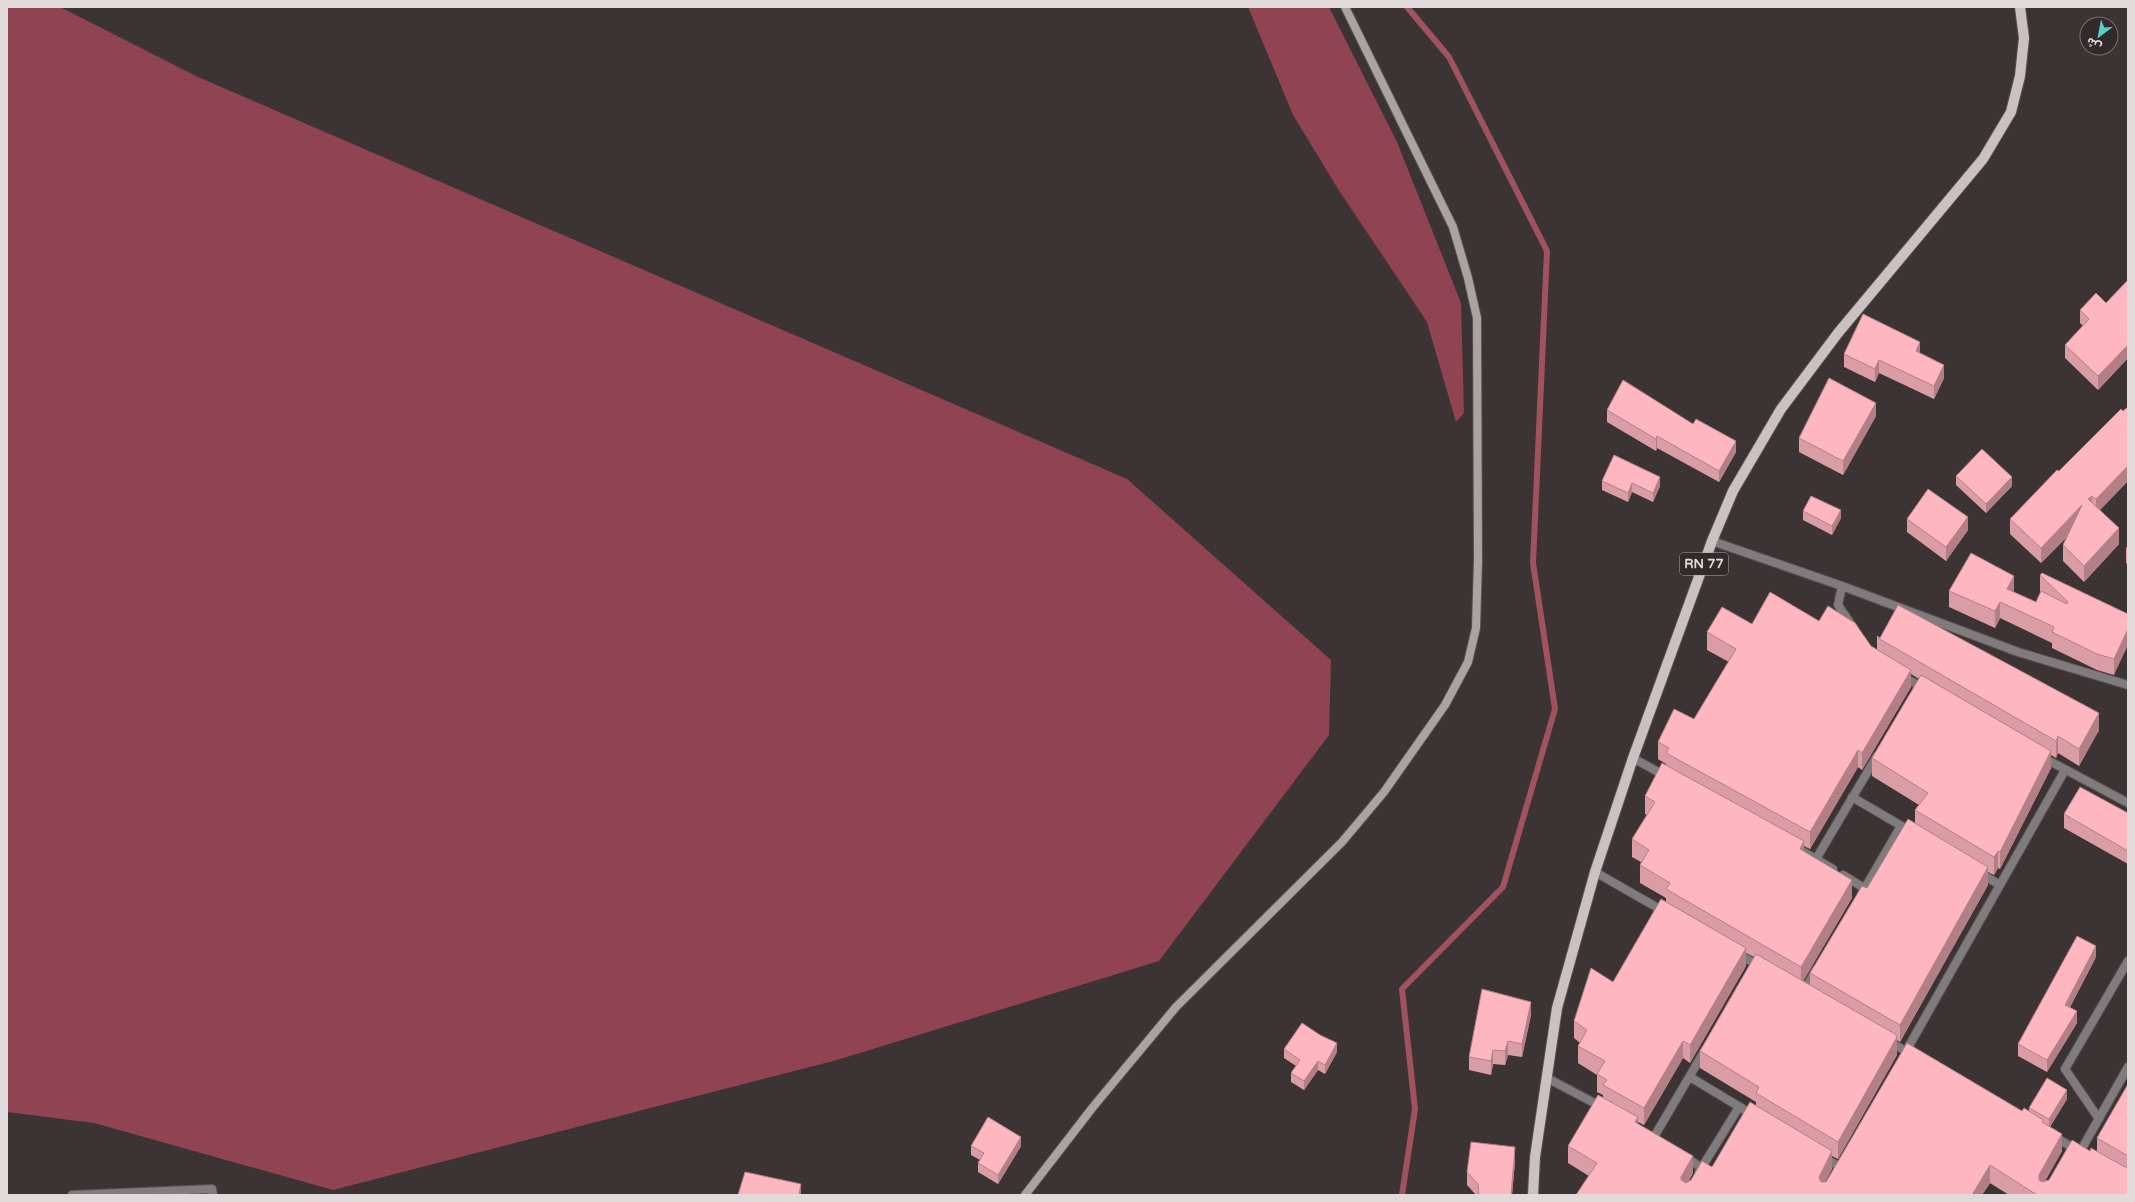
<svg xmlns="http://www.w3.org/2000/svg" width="2135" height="1202" font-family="'Varela Round','Noto Sans Arabic',sans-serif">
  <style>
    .forest { fill: #904353 }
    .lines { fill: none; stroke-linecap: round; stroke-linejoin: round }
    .stream { stroke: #a15261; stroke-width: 6 }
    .lane-casing { stroke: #5a5152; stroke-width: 10 }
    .street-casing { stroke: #5a5152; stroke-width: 10 }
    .secondary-casing { stroke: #5a5152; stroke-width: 10 }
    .primary-casing { stroke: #5a5152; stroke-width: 12 }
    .lane { stroke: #807b7c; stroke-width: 8 }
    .street { stroke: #807b7c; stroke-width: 8 }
    .secondary { stroke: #aaa2a3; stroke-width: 8 }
    .primary { stroke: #cbc0c2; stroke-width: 10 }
    .wall { fill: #da9da6; fill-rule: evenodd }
    .shaded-wall { fill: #b27f87 }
    .building { fill: #feb6c1; stroke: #b27f87 }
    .labels { text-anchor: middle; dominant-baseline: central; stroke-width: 4; stroke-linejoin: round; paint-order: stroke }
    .shield { fill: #32292a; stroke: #aca5a6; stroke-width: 1 }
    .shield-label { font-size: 13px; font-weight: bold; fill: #e0dadb }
  </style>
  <rect width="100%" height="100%" fill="#3c3334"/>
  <path class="forest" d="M 7,7 L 60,7 L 198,77 L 1127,479 L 1331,660 L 1329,735 L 1159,961 L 837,1060 L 333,1190 L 94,1123 L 7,1112 Z
    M 1248,7 L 1329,7 L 1397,142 L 1461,303 L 1464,413 L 1456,422 L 1427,322 L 1338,189 L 1293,115 Z"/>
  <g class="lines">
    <path class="stream" d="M 1402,1195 L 1415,1109 L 1402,989 L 1503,887 L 1555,709 L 1533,563 L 1547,251 L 1449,57 L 1407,7"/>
    <defs>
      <path id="lane" d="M 72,1195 L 212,1189 L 213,1195"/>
      <path id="street" d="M 1712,541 L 1842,586 L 2018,652 L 2128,685
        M 1842,586 L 1838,605 L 1853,627
        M 1902,676 L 1925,689
        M 2042,757 L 2128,803
        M 1633,758 L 1667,777
        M 1852,797 L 1905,828
        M 1802,851 L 1833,869
        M 1816,859 L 1877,756
        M 1595,872 L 1665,912
        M 1980,873 L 2000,885
        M 1843,875 L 1864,888
        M 1862,893 L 1901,826
        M 1738,954 L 1761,967
        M 1803,992 L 1816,970
        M 1888,1041 L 1911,1054
        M 1905,1053 L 2065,770
        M 1690,1077 L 1753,1115
        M 1547,1078 L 1602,1107
        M 2099,1119 L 2065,1069 L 2128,961
        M 2053,1136 L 2077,1150
        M 1654,1137 L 1705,1050
        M 2080,1152 L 2128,1067
        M 1684,1156 L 1702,1168
        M 1823,1157 L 1840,1167
        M 1699,1172 L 1739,1107"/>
      <path id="secondary" d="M 1025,1195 L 1093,1107 L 1176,1007 L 1342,842 L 1384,792 L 1445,705 L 1468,662 L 1476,628 L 1478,560 L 1477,318 L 1468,278 L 1453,227 L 1345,7"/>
      <path id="primary" d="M 1533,1195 L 1535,1157 L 1557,1008 L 1595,872 L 1633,758 L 1712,541 L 1733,491 L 1781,409 L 1838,333 L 1983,159 L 2011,112 L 2020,76 L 2024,38 L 2020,7"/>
    </defs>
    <use href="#lane" class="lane-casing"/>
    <use href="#street" class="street-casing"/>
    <use href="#secondary" class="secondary-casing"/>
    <use href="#primary" class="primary-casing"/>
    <use href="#lane" class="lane"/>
    <use href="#street" class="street"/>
    <use href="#secondary" class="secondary"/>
    <use href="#primary" class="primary"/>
  </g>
  <path class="wall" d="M 2128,280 L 2128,358 L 2098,390 L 2065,358 L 2065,345 L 2083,326 L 2080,323 L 2080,310 L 2106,303 Z
    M 1844,354 L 1920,354 L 1944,378 L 1934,399 L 1879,373 L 1875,382 L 1844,367 Z
    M 2128,407 L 2128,481 L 2100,510 L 2119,544 L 2084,582 L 2063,561 L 2063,545 L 2068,536 L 2041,563 L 2010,534 L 2010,519 L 2059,471 Z
    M 1607,410 L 1736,452 L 1719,482 L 1657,448 L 1656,451 L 1607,422 Z
    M 1876,416 L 1843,475 L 1799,452 L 1799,438 Z
    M 1614,455 L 1660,486 L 1653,502 L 1632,492 L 1628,502 L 1602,490 L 1602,481 Z
    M 1956,476 L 2012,486 L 1986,513 L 1956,485 Z
    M 1803,511 L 1841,518 L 1832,535 L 1803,520 Z
    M 1907,519 L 1968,530 L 1946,561 L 1907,532 Z
    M 2128,546 L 2128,565 L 2126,563 L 2126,548 Z
    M 2040,575 L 2128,614 L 2114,675 L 2097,670 L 2052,648 L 2052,643 L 2000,618 L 1995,628 L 1949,607 L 1949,591 L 2014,592 L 2036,602 L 2041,592 L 2040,592 Z
    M 1819,621 L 1877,650 L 1877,636 L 1880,638 L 2099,730 L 2079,766 L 2058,753 L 2056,758 L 2051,755 L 2051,768 L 2000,869 L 1998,868 L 1994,875 L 1988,872 L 1988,885 L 1900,1042 L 1897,1040 L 1897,1055 L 1838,1159 L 1832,1156 L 1832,1169 L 1825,1182 L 2022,1111 L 2029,1112 L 2029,1108 L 2067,1099 L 2050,1127 L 2062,1151 L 2045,1181 L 2049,1180 L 2090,1151 L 2097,1151 L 2097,1138 L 2128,1084 L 2128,1195 L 2009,1195 L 1990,1183 L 1982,1195 L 1576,1195 L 1589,1176 L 1568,1163 L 1568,1146 L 1603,1098 L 1603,1095 L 1597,1092 L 1597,1075 L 1578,1063 L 1578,1046 L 1580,1043 L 1574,1038 L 1574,1021 L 1613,982 L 1666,902 L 1666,898 L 1640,883 L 1640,865 L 1641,862 L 1632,857 L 1632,839 L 1647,815 L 1645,814 L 1645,796 L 1666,765 L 1666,764 L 1658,759 L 1658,742 L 1694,719 L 1729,662 L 1707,650 L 1707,632 L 1752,624 ZM 1911,674 L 1919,679 L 1872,758 L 1872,776 L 1919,805 L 1915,810 L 1915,823 L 1867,888 L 1810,973 L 1810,985 L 1803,981 L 1852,898 L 1804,852 L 1804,846 L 1810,849 L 1858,767 L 1862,770 L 1911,687 ZM 1746,953 L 1754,957 L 1700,1051 L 1700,1068 L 1756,1102 L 1756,1105 L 1712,1167 L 1688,1182 L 1693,1173 L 1638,1124 L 1638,1122 L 1644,1125 L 1683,1058 L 1690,1063 L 1746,966 Z
    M 2128,813 L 2128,864 L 2064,828 L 2064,814 Z
    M 2096,957 L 2070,1007 L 2077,1023 L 2047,1072 L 2018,1056 L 2018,1044 Z
    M 1531,1015 L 1522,1057 L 1508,1055 L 1505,1065 L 1493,1064 L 1491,1075 L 1469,1070 L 1469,1057 Z
    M 1284,1049 L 1337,1052 L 1325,1074 L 1318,1070 L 1304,1090 L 1291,1082 L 1291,1073 L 1296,1066 L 1284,1058 Z
    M 971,1146 L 1021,1146 L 998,1184 L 978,1172 L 978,1163 L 980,1160 L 971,1155 Z
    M 1515,1161 L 1512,1195 L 1476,1195 L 1467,1185 L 1467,1172 Z"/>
  <path class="shaded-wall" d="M 1920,342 L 1920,355 L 1916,351 Z
    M 2128,345 L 2128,358 L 2098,390 L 2098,376 Z
    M 1879,360 L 1879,373 L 1875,382 L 1875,369 Z
    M 1944,365 L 1944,378 L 1934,399 L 1934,386 Z
    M 1876,403 L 1876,416 L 1843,475 L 1843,461 Z
    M 1657,436 L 1657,448 L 1656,451 L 1656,439 Z
    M 1736,441 L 1736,452 L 1719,482 L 1719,471 Z
    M 2128,466 L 2128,481 L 2096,514 L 2096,499 Z
    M 1660,477 L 1660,486 L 1653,502 L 1653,493 Z
    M 2012,477 L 2012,486 L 1986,513 L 1986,504 Z
    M 1632,483 L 1632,492 L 1628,502 L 1628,493 Z
    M 2092,496 L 2092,511 L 2088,499 Z
    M 2082,505 L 2082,521 L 2041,563 L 2041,548 Z
    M 1841,510 L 1841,518 L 1832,535 L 1832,526 Z
    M 1968,517 L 1968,530 L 1946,561 L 1946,547 Z
    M 2119,528 L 2119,544 L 2084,582 L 2084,566 Z
    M 2014,576 L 2014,592 L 2007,589 Z
    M 2000,602 L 2000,618 L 1995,628 L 1995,611 Z
    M 2128,629 L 2128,645 L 2114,675 L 2114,659 Z
    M 1911,670 L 1911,687 L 1862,770 L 1862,753 Z
    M 2099,713 L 2099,730 L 2079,766 L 2079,749 Z
    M 2058,736 L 2058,753 L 2056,758 L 2056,741 Z
    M 1858,750 L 1858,767 L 1810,849 L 1810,832 Z
    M 2051,751 L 2051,768 L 2000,869 L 2000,852 Z
    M 1804,841 L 1804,859 L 1800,849 Z
    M 1998,851 L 1998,868 L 1994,875 L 1994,857 Z
    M 1988,867 L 1988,885 L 1900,1042 L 1900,1025 Z
    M 1852,880 L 1852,898 L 1801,985 L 1801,967 Z
    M 2096,946 L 2096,957 L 2065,1017 L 2065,1005 Z
    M 1746,948 L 1746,966 L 1690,1063 L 1690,1045 Z
    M 1531,1002 L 1531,1015 L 1522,1057 L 1522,1044 Z
    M 2077,1011 L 2077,1023 L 2047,1072 L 2047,1060 Z
    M 1897,1037 L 1897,1055 L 1838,1159 L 1838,1142 Z
    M 1508,1041 L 1508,1055 L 1505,1065 L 1505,1051 Z
    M 1683,1041 L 1683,1058 L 1644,1125 L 1644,1108 Z
    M 1337,1043 L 1337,1052 L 1325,1074 L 1325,1065 Z
    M 1493,1050 L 1493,1064 L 1491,1075 L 1491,1061 Z
    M 1318,1061 L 1318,1070 L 1304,1090 L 1304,1081 Z
    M 2067,1090 L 2067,1099 L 2049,1128 L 2049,1119 Z
    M 1638,1117 L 1638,1135 L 1635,1122 Z
    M 2062,1134 L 2062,1151 L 2039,1192 L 2039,1175 Z
    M 1021,1137 L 1021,1146 L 998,1184 L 998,1175 Z
    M 1515,1147 L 1515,1161 L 1512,1195 L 1511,1195 Z
    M 1832,1151 L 1832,1169 L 1819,1195 L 1819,1177 Z
    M 1693,1156 L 1693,1173 L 1681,1195 L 1681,1177 Z
    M 1990,1165 L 1990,1183 L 1982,1195 L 1972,1195 Z
    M 801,1184 L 801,1195 L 799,1195 Z"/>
  <path class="building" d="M 2128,280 L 2128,345 L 2098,376 L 2065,345 L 2089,319 L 2080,310 L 2096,293 L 2106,303 Z
    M 1863,314 L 1920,342 L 1916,351 L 1944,365 L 1934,386 L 1879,360 L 1875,369 L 1844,354 Z
    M 1829,378 L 1876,403 L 1843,461 L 1799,438 Z
    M 1623,380 L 1693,424 L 1696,419 L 1736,441 L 1719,471 L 1657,436 L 1656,439 L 1607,410 Z
    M 2128,407 L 2128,466 L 2096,499 L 2092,496 L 2088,499 L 2119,528 L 2084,566 L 2063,545 L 2082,505 L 2041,548 L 2010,519 L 2057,470 L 2059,471 L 2121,409 L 2123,411 Z
    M 1982,449 L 2012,477 L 1986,504 L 1956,476 Z
    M 1614,455 L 1660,477 L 1653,493 L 1632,483 L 1628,493 L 1602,481 Z
    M 1928,489 L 1968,517 L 1946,547 L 1907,519 Z
    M 1811,496 L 1841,510 L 1832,526 L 1803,511 Z
    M 1971,553 L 2014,576 L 2007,589 L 2036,602 L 2041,591 L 2067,604 L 2068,602 L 2040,575 L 2042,573 L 2128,614 L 2128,629 L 2114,659 L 2097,654 L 2052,632 L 2054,627 L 2000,602 L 1995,611 L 1949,591 Z
    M 1770,592 L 1819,621 L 1828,606 L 1855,623 L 1871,646 L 1911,670 L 1862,753 L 1858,750 L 1810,832 L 1666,753 L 1669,748 L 1658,742 L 1674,709 L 1694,719 L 1736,649 L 1707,632 L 1722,607 L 1752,624 Z
    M 1898,605 L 2099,713 L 2079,749 L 2058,736 L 2056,741 L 1878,638 L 1877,636 L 1880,638 Z
    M 1921,675 L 2051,751 L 2000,852 L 1998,851 L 1994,857 L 1915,810 L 1928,793 L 1872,758 Z
    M 1662,763 L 1804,841 L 1800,849 L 1852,880 L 1801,967 L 1666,889 L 1670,883 L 1640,865 L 1649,850 L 1632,839 L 1655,802 L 1645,796 Z
    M 2080,787 L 2128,813 L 2128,851 L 2064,814 Z
    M 1908,819 L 1988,867 L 1900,1025 L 1810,973 L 1862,886 L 1867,888 Z
    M 1661,899 L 1746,948 L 1690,1045 L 1683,1041 L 1644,1108 L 1603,1085 L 1607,1080 L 1597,1074 L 1605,1061 L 1578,1046 L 1587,1030 L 1574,1021 L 1591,968 L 1613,982 Z
    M 2077,936 L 2096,946 L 2065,1005 L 2077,1011 L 2047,1060 L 2018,1044 Z
    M 1756,954 L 1895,1034 L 1897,1037 L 1838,1142 L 1756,1093 L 1759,1087 L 1700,1051 Z
    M 1482,989 L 1531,1002 L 1522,1044 L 1508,1041 L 1505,1051 L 1493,1050 L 1491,1061 L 1469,1057 Z
    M 1302,1023 L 1320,1035 L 1337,1043 L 1325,1065 L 1318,1061 L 1304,1081 L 1291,1073 L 1300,1060 L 1284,1049 Z
    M 1907,1043 L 2022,1111 L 2024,1108 L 2043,1120 L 2042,1122 L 2062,1134 L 2039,1175 L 2039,1180 L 2042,1182 L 2049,1180 L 2072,1140 L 2090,1151 L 2091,1148 L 2125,1167 L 2128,1167 L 2128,1195 L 2037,1195 L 1990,1165 L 1972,1195 L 1576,1195 L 1597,1163 L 1568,1146 L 1598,1095 L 1638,1117 L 1635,1122 L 1693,1156 L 1681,1177 L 1681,1180 L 1686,1183 L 1691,1180 L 1702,1161 L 1712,1167 L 1750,1102 L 1832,1151 L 1819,1177 L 1821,1182 L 1826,1182 Z
    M 2047,1078 L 2067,1090 L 2049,1119 L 2029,1108 Z
    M 2128,1084 L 2128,1156 L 2097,1138 Z
    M 988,1117 L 1021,1137 L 998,1175 L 978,1163 L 984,1153 L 971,1146 Z
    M 1471,1142 L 1515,1147 L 1511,1195 L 1479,1195 L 1478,1184 L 1467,1172 Z
    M 745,1172 L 801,1184 L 799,1195 L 738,1195 Z
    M 189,1194 L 189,1195 L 76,1195 Z"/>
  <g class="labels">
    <rect class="shield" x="1680" y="553" width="48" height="22" rx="3"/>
    <g class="shield-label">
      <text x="1704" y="564">RN 77</text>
    </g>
  </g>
  <rect width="2135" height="1202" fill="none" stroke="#e0dadb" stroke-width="16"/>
  <g transform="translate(2099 36) rotate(212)"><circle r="19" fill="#32292a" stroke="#787071"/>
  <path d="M0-3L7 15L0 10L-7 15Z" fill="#55cec5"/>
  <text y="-6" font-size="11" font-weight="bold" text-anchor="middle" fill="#e0dadb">ش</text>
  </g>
</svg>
